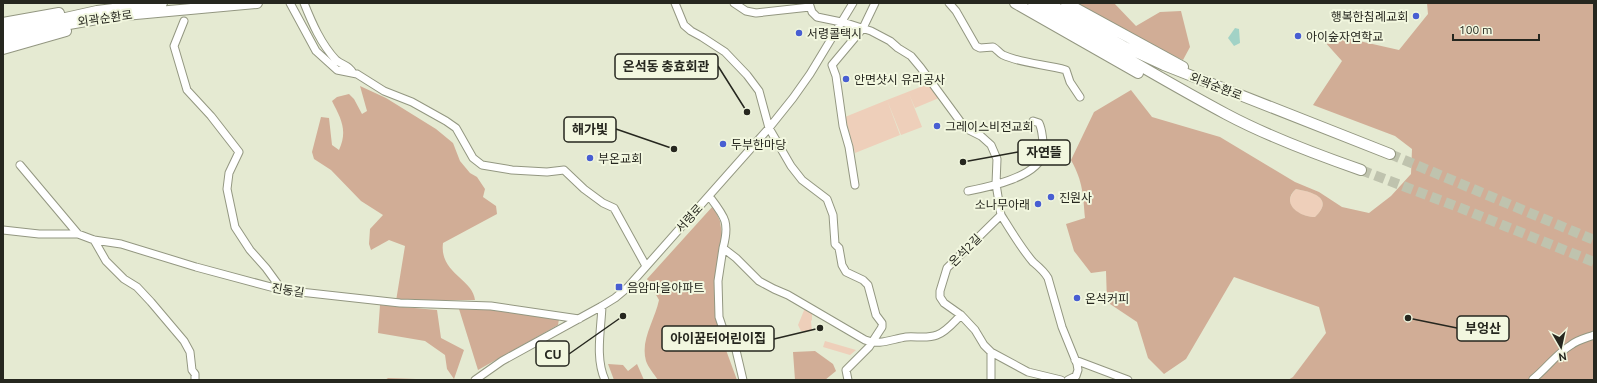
<svg xmlns="http://www.w3.org/2000/svg" width="1597" height="383" font-family="Ubuntu,'Noto Sans KR',sans-serif">
  <style>
    .green { fill: #eecfba }
    .forest { fill: #d1ad96; fill-rule: evenodd }
    .water { fill: #a2d2c6 }
    .lines { fill: none; stroke-linecap: round; stroke-linejoin: round }
    .highway-tunnel { stroke: #bfc3ae; stroke-width: 10; stroke-dasharray: 10 5; stroke-linecap: butt }
    .minor-casing { stroke: #939781; stroke-width: 9 }
    .highway-casing { stroke: #939781; stroke-width: 12 }
    .minor { stroke: #fff; stroke-width: 7 }
    .highway { stroke: #fff; stroke-width: 10 }
    .poi-dot { fill: #485ed2; stroke: #f2f7df; stroke-width: 1.5 }
    .labels { text-anchor: middle; dominant-baseline: central; stroke-width: 4; stroke-linejoin: round; paint-order: stroke }
    .poi-label { font-size: 12px; fill: #26271f; stroke: #f2f7df; text-anchor: start }
    .street-label { font-size: 12px; fill: #26271f; stroke: #f2f7df }
    .leader { fill: none; stroke: #26271f; stroke-width: 1.5 }
    .callout-dot { fill: #26271f; stroke: #f2f7df; stroke-width: 1.5 }
    .callout { fill: #f2f7df; stroke: #26271f; stroke-width: 1.5 }
    .callout-label { font-size: 13px; text-anchor: middle; font-weight: bold; fill: #26271f }
  </style>
  <rect width="100%" height="100%" fill="#e5ead2"/>
  <path class="green" d="M 928,84 L 939,98 L 915,108 L 909,94 L 922,127 L 901,135 L 887,100 Z
    M 887,100 L 900,135 L 855,153 L 845,117 Z
    M 1296,189 C 1312,192 1335,198 1315,217 C 1299,217 1280,204 1296,189 Z
    M 805,308 L 812,312 L 812,320 L 811,321 L 812,331 L 801,331 L 798,325 Z
    M 825,341 L 856,350 L 850,355 L 823,347 Z"/>
  <path class="forest" d="M 1071,3 L 1114,3 L 1136,26 L 1160,12 L 1181,11 L 1190,47 L 1183,60 L 1125,34 Z
    M 1427,3 L 1594,3 L 1594,380 L 1288,380 L 1293,377 L 1326,333 L 1319,307 L 1234,277 L 1186,359 L 1164,374 L 1148,358 L 1137,322 L 1107,302 L 1106,271 L 1091,273 L 1074,251 L 1066,224 L 1085,218 C 1083,194 1083,182 1071,160 L 1094,112 L 1131,90 L 1152,117 L 1220,137 L 1295,182 L 1319,192 L 1342,207 L 1369,213 L 1391,196 L 1411,174 L 1412,149 L 1395,136 L 1313,105 L 1342,61 L 1315,31 L 1399,50 L 1428,14 ZM 1296,189 C 1312,192 1335,198 1315,217 C 1299,217 1280,203 1296,189 Z
    M 360,86 L 386,98 L 436,129 L 453,143 L 460,161 L 470,173 L 477,177 L 485,189 L 483,197 L 496,206 L 497,214 L 443,243 C 439,273 473,279 475,300 L 396,301 L 405,246 L 389,240 L 371,250 L 369,244 L 370,229 L 383,215 L 361,201 L 331,170 L 314,159 L 312,152 L 321,117 L 329,118 L 332,145 L 339,150 C 348,130 341,119 332,101 L 337,97 L 349,94 L 354,99 L 362,114 L 367,111 Z
    M 713,206 L 720,221 L 722,235 L 715,286 L 718,322 L 717,339 L 726,350 L 737,380 L 658,380 C 654,374 648,367 646,361 C 640,340 655,320 659,300 L 647,279 Z
    M 380,305 L 437,310 L 441,338 L 464,350 L 454,379 L 447,369 L 445,355 L 425,341 L 378,333 Z
    M 459,309 L 494,310 L 559,319 L 558,325 L 478,370 Z
    M 815,351 L 833,364 L 836,371 L 825,380 L 795,380 L 793,352 Z
    M 608,364 L 623,365 L 628,371 L 637,364 L 644,380 L 614,380 Z
    M 388,378 L 444,380 L 445,380 L 385,380 Z"/>
  <path class="water" d="M 1235,28 L 1239,29 L 1240,43 L 1234,46 L 1228,38 Z"/>
  <g class="lines">
    <path class="highway-tunnel" d="M 1390,154 L 1594,240
      M 1361,170 L 1458,207 L 1594,262"/>
    <defs>
      <path id="minor" d="M 290,3 L 316,51 L 337,70 L 357,74 L 384,91 L 412,102 L 446,121 L 456,128 L 473,158 L 482,165 L 512,170 L 547,172 L 564,170 L 584,189 L 603,203 L 614,208 L 646,266
        M 304,3 C 312,23 321,44 336,60 C 343,66 348,64 353,73
        M 675,3 L 684,25 L 691,31 L 702,37 L 725,52 L 747,75 L 759,91 L 769,128 L 791,166 L 802,180 L 827,199 L 833,215 L 835,244 L 839,248 L 842,265 L 846,272 L 863,280 L 868,285 L 876,315 L 882,323 L 882,327 L 869,347 L 846,370 L 848,380
        M 734,3 L 746,11 L 756,13 L 810,7
        M 949,3 L 956,11 L 976,46 L 980,48 L 993,47 C 997,49 999,53 1003,55 C 1023,64 1045,64 1066,70 L 1070,82 L 1080,97
        M 184,21 L 174,46 L 187,90 L 211,116 L 239,152 L 229,173 L 227,189 L 235,227 L 250,250 L 266,268 L 282,290
        M 20,165 L 78,234
        M 855,185 L 849,147 L 843,126 L 836,76 L 832,65 L 863,28 L 875,3
        M 968,191 C 989,187 1040,177 1044,151 C 1044,148 1043,144 1043,141 C 1042,135 1042,129 1039,123 L 1033,121
        M 709,196 C 725,217 730,222 723,248 L 736,258 L 759,281 L 774,289 L 788,295 L 865,340 C 879,346 892,339 906,337 C 916,336 927,339 937,335 C 946,332 954,322 961,315 L 944,303 L 940,297 L 940,291 L 947,268 L 1001,215 L 996,184 L 997,159 L 991,145 L 981,136 L 965,128 L 921,68 L 911,56 L 898,48 L 890,41 L 871,31 L 846,23 L 817,17 L 812,12 L 809,3
        M 1001,215 C 1011,231 1021,248 1033,262 C 1039,267 1044,271 1048,278 L 1062,327 L 1077,364 L 1078,370 L 1076,376 L 1068,380
        M 3,230 L 39,234 L 78,234 L 94,240 L 121,244 L 196,267 L 282,290 L 400,303 L 491,306 L 579,319
        M 94,240 L 106,261 L 124,279 L 137,287 L 151,302 L 184,341 L 190,352 L 192,370 L 195,374 L 195,380
        M 723,248 L 718,281 L 719,317 L 723,329 L 735,346 L 743,380
        M 602,306 C 601,330 595,358 605,380
        M 961,315 L 975,330 L 984,345 L 991,352 L 1028,372 L 1061,380
        M 991,352 L 991,380
        M 1075,360 L 1128,380
        M 1533,379 C 1546,369 1556,354 1571,345 C 1577,340 1586,338 1594,335
        M 475,380 L 502,361 L 602,306 L 615,298 L 627,288 L 769,128 L 793,98 L 810,74 L 853,3"/>
      <path id="highway" d="M 1015,3 L 1138,73
        M 1033,3 C 1097,41 1161,79 1226,114 C 1269,137 1315,154 1361,170
        M 1048,3 L 1125,47 L 1164,65 L 1390,154
        M 1066,3 L 1183,67
        M 3,23 L 59,13
        M 3,32 L 97,11 L 162,3
        M 3,40 L 69,24 L 114,16 L 257,3
        M 3,49 L 66,31"/>
    </defs>
    <use href="#minor" class="minor-casing"/>
    <use href="#highway" class="highway-casing"/>
    <use href="#minor" class="minor"/>
    <use href="#highway" class="highway"/>
  </g>
  <g class="poi-dot">
    <circle cx="1416" cy="16" r="4"/>
    <circle cx="799" cy="33" r="4"/>
    <circle cx="1298" cy="36" r="4"/>
    <circle cx="846" cy="79" r="4"/>
    <circle cx="937" cy="126" r="4"/>
    <circle cx="723" cy="144" r="4"/>
    <circle cx="590" cy="158" r="4"/>
    <circle cx="1051" cy="197" r="4"/>
    <circle cx="1038" cy="204" r="4"/>
    <rect x="615" y="283" width="8" height="8" rx="2"/>
    <circle cx="1077" cy="298" r="4"/>
  </g>
  <g class="labels">
    <g class="poi-label">
      <text x="1408" y="16" text-anchor="end">행복한침례교회</text>
      <text x="807" y="33">서령콜택시</text>
      <text x="1306" y="36">아이숲자연학교</text>
      <text x="854" y="79">안면샷시 유리공사</text>
      <text x="945" y="126">그레이스비전교회</text>
      <text x="731" y="144">두부한마당</text>
      <text x="598" y="158">부온교회</text>
      <text x="1059" y="197">진원사</text>
      <text x="1030" y="204" text-anchor="end">소나무아래</text>
      <text x="627" y="287">음암마을아파트</text>
      <text x="1085" y="298">온석커피</text>
    </g>
    <g class="street-label">
      <text transform="translate(105 18) rotate(-8)">외곽순환로</text>
      <text transform="translate(1216 86) rotate(21)">외곽순환로</text>
      <text transform="translate(689 218) rotate(-48)">서령로</text>
      <text transform="translate(965 250) rotate(-45)">온석2길</text>
      <text transform="translate(288 290) rotate(9)">진동길</text>
    </g>
  </g>
  <path class="leader" d="M747 112L718 66M674 149L616 129M963 162L1018 152M1408 318L1457 328M820 328L774 339M623 316L569 354"/>
  <g class="callout-dot">
    <circle cx="747" cy="112" r="4"/>
    <circle cx="674" cy="149" r="4"/>
    <circle cx="963" cy="162" r="4"/>
    <circle cx="1408" cy="318" r="4"/>
    <circle cx="820" cy="328" r="4"/>
    <circle cx="623" cy="316" r="4"/>
  </g>
  <g class="callout">
    <rect x="615" y="54" width="103" height="25" rx="4"/>
    <rect x="564" y="117" width="52" height="25" rx="4"/>
    <rect x="1018" y="140" width="52" height="25" rx="4"/>
    <rect x="1457" y="316" width="52" height="25" rx="4"/>
    <rect x="662" y="326" width="112" height="25" rx="4"/>
    <rect x="536" y="341" width="33" height="25" rx="4"/>
  </g>
  <g class="callout-label">
    <text x="666" y="71">온석동 충효회관</text>
    <text x="590" y="134">해가빛</text>
    <text x="1044" y="157">자연뜰</text>
    <text x="1483" y="333">부엉산</text>
    <text x="718" y="343">아이꿈터어린이집</text>
    <text x="553" y="359">CU</text>
  </g>
  <rect width="1597" height="383" fill="none" stroke="#26271f" stroke-width="8"/>
  <g transform="translate(1561 347) rotate(171)" stroke="#f2f7df" stroke-width="3" paint-order="stroke">
  <path d="M0-3L7 15L0 10L-7 15Z" fill="#26271f"/>
  <text y="-6" font-size="11" font-weight="bold" text-anchor="middle" fill="#26271f">N</text>
  </g>
  <path d="M1453 34v6h86v-6" fill="none" stroke="#26271f" stroke-width="2"/>
  <text x="1459" y="34" font-size="12" fill="#26271f" stroke="#f2f7df" stroke-width="3" paint-order="stroke">100 m</text>
</svg>
